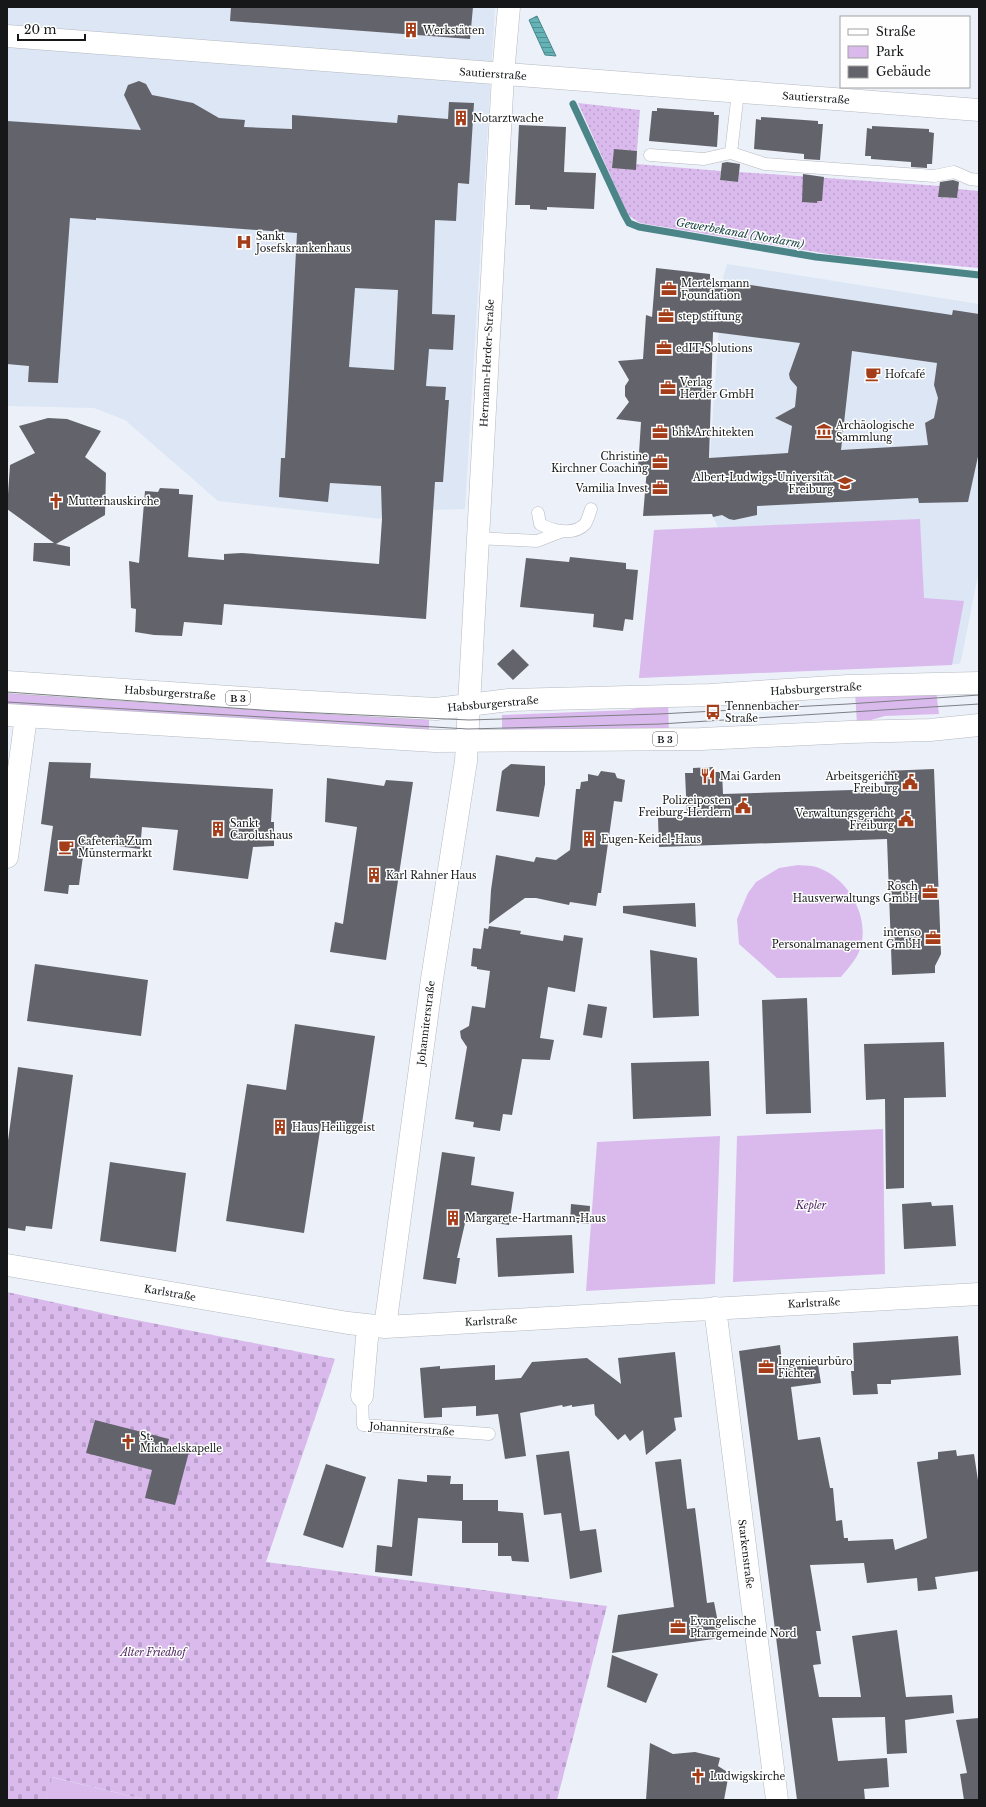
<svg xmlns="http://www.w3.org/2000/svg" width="986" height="1807" font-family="'Libre Baskerville',serif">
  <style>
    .built { fill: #dce6f4 }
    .green { fill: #dabaed }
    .cemetery { fill: url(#cemetery-stones) }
    .garden { fill: url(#garden-dots) }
    .water { fill: url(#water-rules); stroke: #4c8588 }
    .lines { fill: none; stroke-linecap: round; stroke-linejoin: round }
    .stream { stroke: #4c8588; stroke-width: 7 }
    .building { fill: #63636b; fill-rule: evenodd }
    .service-casing { stroke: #b4b9c0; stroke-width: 13 }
    .minor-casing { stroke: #b4b9c0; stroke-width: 23 }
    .primary-casing { stroke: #b4b9c0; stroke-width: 23 }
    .service { stroke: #fff; stroke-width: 12 }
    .minor { stroke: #fff; stroke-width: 22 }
    .primary { stroke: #fff; stroke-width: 22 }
    .tram { stroke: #7c7f84; stroke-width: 1 }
    .labels { text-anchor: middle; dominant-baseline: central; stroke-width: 3; stroke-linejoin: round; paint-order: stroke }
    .shield { fill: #fefefe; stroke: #5b5c5e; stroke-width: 1 }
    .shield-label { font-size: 9px; font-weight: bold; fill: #151719 }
    .poi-label { font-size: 10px; fill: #151719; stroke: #fefefe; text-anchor: start }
    .street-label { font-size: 10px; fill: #151719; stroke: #fefefe }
    .park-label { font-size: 10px; font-style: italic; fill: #4f2663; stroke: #fefefe }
    .water-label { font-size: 11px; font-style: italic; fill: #1c4344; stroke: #fefefe }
  </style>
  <defs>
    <pattern id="cemetery-stones" width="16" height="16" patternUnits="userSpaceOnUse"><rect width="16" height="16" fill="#dabaed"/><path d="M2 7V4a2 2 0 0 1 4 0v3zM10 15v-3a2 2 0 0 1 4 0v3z" fill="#ba9fcb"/></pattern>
    <pattern id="garden-dots" width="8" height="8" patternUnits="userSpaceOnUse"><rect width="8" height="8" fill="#dabaed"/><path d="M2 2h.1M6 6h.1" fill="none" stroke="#ba9fcb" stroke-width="1.8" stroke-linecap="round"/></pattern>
    <pattern id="water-rules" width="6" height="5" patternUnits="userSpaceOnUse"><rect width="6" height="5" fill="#64b4b7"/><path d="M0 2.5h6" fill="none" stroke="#519194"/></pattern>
  </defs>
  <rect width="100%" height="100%" fill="#ecf1f9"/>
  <path class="built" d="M 7,7 L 495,7 L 465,509 L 433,510 L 382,519 L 218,501 L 125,420 L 94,408 L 7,406 Z
    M 727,264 L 979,304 L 979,570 L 961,661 L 959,664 L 639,678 L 654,530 L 718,527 L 713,517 L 711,509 L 710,458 L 722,281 Z"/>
  <path class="green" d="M 920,519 L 924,598 L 964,601 L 952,665 L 639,678 L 654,530 Z
    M 7,687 L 429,714 L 429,734 L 7,707 Z
    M 936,690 L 939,714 L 885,716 L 857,724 L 855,692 Z
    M 668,701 L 669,733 L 502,734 L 502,715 L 629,710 Z
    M 798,865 C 804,866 813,865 819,868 C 848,879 869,915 861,946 C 858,958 849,967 841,977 L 777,978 L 739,944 L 737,919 L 748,893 L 756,882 L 779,868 Z
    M 883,1129 L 885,1274 L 733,1282 L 737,1136 Z
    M 720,1136 L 715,1284 L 586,1291 L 597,1142 Z
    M 51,1777 L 147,1800 L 46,1800 Z"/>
  <path class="cemetery" d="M 7,1292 L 116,1316 L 335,1359 L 266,1562 L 607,1606 L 557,1800 L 147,1800 L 52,1777 L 46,1800 L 7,1800 Z"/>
  <path class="garden" d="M 578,103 L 640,110 L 636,164 L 721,171 L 720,180 L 738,182 L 739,172 L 940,186 L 939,197 L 957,198 L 958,189 L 979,191 L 979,268 L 834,255 L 640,223 L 628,215 Z"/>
  <path class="water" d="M 537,16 L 556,56 L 545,55 L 529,20 Z"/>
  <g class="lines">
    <path class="stream" d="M 573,104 L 624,214 L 629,223 L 639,227 L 816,257 L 979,275"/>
  </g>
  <path class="building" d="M 231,7 L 473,7 L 470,39 L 230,21 Z
    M 139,81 L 146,84 L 152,95 L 193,103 L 219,118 L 245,120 L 244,127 L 292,129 L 292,115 L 397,123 L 398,115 L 448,119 L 449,102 L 474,103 L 469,184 L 458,183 L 456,221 L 435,220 L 432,314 L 455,315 L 453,350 L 429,349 L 426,386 L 446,387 L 445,400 L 449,400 L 443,482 L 435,482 L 426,619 L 224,604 L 222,625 L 184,622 L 182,636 L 154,635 L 135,632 L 136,609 L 131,608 L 129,561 L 139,563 L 145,491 L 158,492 L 160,488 L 179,489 L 179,494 L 193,495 L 188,557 L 224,560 L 224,554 L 242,553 L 379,564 L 382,519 L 381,486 L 330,483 L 328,502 L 279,497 L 281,458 L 285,458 L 297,233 L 96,218 L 96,220 L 70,218 L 58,383 L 28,382 L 29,366 L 7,364 L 7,121 L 141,130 L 124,95 L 128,85 ZM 355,288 L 398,290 L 394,370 L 349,367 Z
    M 657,108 L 714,112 L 714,115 L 719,115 L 717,147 L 649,141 L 652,111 L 657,111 Z
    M 761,117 L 818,121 L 818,124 L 823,124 L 820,160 L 804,159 L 804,154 L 754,149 L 756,119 L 761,120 Z
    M 519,125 L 566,127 L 564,172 L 596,173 L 594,209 L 547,207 L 547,210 L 530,209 L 530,205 L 515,205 Z
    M 872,126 L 929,129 L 929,132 L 934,133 L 932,164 L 927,164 L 927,168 L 911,167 L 911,162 L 871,159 L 871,156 L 865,156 L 867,128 L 872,129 Z
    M 614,149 L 637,151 L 636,170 L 612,168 Z
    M 727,162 L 740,164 L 738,182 L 720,180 L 722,163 Z
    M 803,174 L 824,177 L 822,201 L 817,201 L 817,203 L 802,202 Z
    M 953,180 L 959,182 L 957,198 L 938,197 L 940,182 Z
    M 656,268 L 710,274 L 710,279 L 952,315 L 953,310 L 979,314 L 979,452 L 968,502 L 919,503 L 918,498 L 757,506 L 757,515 L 734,520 L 729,519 L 722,515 L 713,517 L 712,514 L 643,516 L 647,468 L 638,469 L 641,422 L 616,419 L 629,402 L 625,396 L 625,386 L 629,380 L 618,361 L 643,359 L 646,315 L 652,317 ZM 713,332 L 800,343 L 789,374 L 790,379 L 797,387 L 795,407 L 775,418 L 792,426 L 788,453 L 709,458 ZM 852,351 L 937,363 L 934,385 L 938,398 L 934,418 L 925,423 L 928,445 L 841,450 Z
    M 48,418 L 67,419 L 101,431 L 85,457 L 106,473 L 105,515 L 56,544 L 70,547 L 70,566 L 33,561 L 34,543 L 54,543 L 7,509 L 10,465 L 35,453 L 19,426 Z
    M 570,557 L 626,563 L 626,569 L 638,570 L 633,620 L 625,619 L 623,631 L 593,627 L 594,614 L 520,607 L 526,558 L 569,562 Z
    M 513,649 L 529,665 L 513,680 L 497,664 Z
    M 49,762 L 91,763 L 90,778 L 273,789 L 271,822 L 274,822 L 274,846 L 253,847 L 248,879 L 173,870 L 178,830 L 142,827 L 140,849 L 85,842 L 79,885 L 69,885 L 68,894 L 44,891 L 53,826 L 41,824 Z
    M 511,764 L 545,766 L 545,784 L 539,817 L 496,811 L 502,771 Z
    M 713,767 L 713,772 L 722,772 L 723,794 L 885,789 L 884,771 L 934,769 L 941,954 L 935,966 L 935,973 L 892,975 L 887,839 L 659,847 L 658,818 L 687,817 L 685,773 L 693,773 L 693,768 Z
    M 601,771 L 615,773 L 617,778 L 625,780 L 622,802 L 614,801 L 601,893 L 598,893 L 596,906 L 570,902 L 569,905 L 536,898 L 525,898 L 489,924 L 491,890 L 496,855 L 534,862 L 536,857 L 556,860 L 570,850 L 576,789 L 580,789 L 581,782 L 588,781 L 588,774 L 598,776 Z
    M 327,778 L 384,786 L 386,780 L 413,782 L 386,960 L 330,952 L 335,922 L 343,924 L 357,827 L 325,822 Z
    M 695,903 L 696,927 L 623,913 L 623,906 Z
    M 489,926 L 521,931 L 520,934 L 563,941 L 564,935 L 583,938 L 575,992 L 548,987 L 540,1038 L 554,1040 L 550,1060 L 522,1059 L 512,1115 L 503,1114 L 500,1131 L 473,1127 L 474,1122 L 455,1119 L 467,1047 L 461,1038 L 460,1031 L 469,1026 L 472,1006 L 485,1008 L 490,971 L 477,969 L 477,967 L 471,966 L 473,948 L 481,949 L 484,928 L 488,929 Z
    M 650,950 L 697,958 L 699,1016 L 653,1018 Z
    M 35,964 L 148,980 L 141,1036 L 27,1021 Z
    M 807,998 L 811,1113 L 766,1114 L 762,1000 Z
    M 588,1004 L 607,1007 L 602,1038 L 583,1035 Z
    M 295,1024 L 375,1036 L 361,1130 L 321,1124 L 304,1233 L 226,1221 L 247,1084 L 286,1090 Z
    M 944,1042 L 946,1097 L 904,1098 L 904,1188 L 886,1189 L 885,1099 L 866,1100 L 864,1044 Z
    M 709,1061 L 711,1116 L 633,1119 L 631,1063 Z
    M 18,1067 L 73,1075 L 52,1229 L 26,1226 L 25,1231 L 7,1228 L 7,1148 Z
    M 442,1152 L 475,1157 L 471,1185 L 514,1192 L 509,1225 L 466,1219 L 457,1258 L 460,1258 L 456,1284 L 423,1279 Z
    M 110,1162 L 186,1173 L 176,1252 L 100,1241 Z
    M 931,1202 L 932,1206 L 953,1205 L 956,1246 L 904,1249 L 902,1204 Z
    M 571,1204 L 590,1206 L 589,1224 L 570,1222 Z
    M 572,1235 L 574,1273 L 498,1277 L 496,1238 Z
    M 958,1336 L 961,1375 L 891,1380 L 891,1384 L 877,1384 L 878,1394 L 853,1395 L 851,1371 L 854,1371 L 853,1343 Z
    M 780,1345 L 782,1362 L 788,1361 L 788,1363 L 817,1359 L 821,1383 L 791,1387 L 798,1440 L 820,1437 L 830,1488 L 833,1488 L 836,1521 L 842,1520 L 844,1538 L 848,1538 L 848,1541 L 893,1539 L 895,1550 L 927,1538 L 917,1462 L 938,1459 L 938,1452 L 956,1450 L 957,1456 L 974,1454 L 979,1487 L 979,1571 L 935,1577 L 937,1589 L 918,1591 L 917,1578 L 867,1583 L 864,1563 L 810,1565 L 821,1631 L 816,1631 L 821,1664 L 813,1665 L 819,1697 L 861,1697 L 852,1636 L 897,1630 L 906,1697 L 952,1695 L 954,1713 L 905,1720 L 907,1753 L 887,1754 L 885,1717 L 832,1718 L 838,1761 L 887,1758 L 889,1787 L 864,1789 L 865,1800 L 797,1800 L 739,1351 Z
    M 675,1352 L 682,1417 L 674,1418 L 676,1430 L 646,1455 L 643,1430 L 630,1441 L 625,1434 L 618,1440 L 595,1415 L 594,1404 L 572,1407 L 572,1405 L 563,1407 L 562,1405 L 520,1413 L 526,1456 L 505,1459 L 498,1414 L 476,1416 L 476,1406 L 442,1408 L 442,1417 L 424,1418 L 420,1368 L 440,1366 L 440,1369 L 495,1365 L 495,1380 L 521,1378 L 532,1362 L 587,1358 L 621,1384 L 618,1358 Z
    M 95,1420 L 169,1439 L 167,1446 L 189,1452 L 175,1505 L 145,1498 L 152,1470 L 86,1453 Z
    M 569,1451 L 580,1531 L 596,1529 L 602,1572 L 570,1579 L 561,1513 L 544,1515 L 536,1455 Z
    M 681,1459 L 687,1509 L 695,1508 L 707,1603 L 714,1602 L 721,1638 L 612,1653 L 618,1615 L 674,1607 L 655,1462 Z
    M 326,1464 L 366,1477 L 343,1548 L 303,1535 Z
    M 427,1475 L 451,1476 L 450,1484 L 463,1484 L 463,1500 L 498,1500 L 498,1511 L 523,1513 L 529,1562 L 512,1561 L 511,1556 L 498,1556 L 498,1543 L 462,1543 L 462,1521 L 418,1518 L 412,1576 L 375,1572 L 377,1545 L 392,1547 L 398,1479 L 427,1482 Z
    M 612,1655 L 658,1674 L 646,1703 L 607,1687 Z
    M 979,1718 L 979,1800 L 964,1800 L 960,1774 L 967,1773 L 956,1720 Z
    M 650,1743 L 673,1754 L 695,1752 L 720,1758 L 718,1766 L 729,1773 L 724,1800 L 646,1800 Z"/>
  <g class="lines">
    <defs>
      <path id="service" d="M 731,153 L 738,92
        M 650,155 L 704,159 L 731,153 L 765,164 L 934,176 L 954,172 L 970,179 L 979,180
        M 538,513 L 540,524 C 552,531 574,536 585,524 C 588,520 589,514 591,509
        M 477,538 L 537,541 L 563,531
        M 362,1396 L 363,1425 L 489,1434"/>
      <path id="minor" d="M 7,36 L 979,110
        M 7,857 L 26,717
        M 7,1265 L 348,1323 L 385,1327 L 979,1294
        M 715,1308 L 777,1800
        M 385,1327 L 432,979 L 466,761 L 503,75 L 509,7
        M 362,1396 L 368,1326"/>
      <path id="primary" d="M 7,682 L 275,700 L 436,709 L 509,700 L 710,695 L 848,686 L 979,683
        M 7,715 L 435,741 L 701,739 L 850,732 L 930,730 L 979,725"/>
    </defs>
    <use href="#service" class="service-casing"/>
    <use href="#minor" class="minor-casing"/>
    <use href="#primary" class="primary-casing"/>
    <use href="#service" class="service"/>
    <use href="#minor" class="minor"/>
    <use href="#primary" class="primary"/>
    <path class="tram" d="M 7,692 L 275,711 L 469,720 L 659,714 L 848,704 L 979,695
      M 7,702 L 468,729 L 660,724 L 979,704"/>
  </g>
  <defs>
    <symbol id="building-bare" viewBox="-9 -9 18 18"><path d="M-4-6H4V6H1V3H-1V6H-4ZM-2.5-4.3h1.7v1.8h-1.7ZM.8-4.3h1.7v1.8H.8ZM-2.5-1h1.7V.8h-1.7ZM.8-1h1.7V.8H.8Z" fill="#a43d19" stroke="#fefefe" stroke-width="2.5" paint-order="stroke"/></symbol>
    <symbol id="hospital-bare" viewBox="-9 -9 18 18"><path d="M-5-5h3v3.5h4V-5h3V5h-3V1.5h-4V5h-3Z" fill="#a43d19" stroke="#fefefe" stroke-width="2.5" paint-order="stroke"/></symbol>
    <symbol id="office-bare" viewBox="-9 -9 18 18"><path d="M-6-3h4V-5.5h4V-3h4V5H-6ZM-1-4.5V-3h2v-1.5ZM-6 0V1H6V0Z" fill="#a43d19" stroke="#fefefe" stroke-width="2.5" paint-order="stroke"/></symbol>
    <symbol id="cafe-bare" viewBox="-9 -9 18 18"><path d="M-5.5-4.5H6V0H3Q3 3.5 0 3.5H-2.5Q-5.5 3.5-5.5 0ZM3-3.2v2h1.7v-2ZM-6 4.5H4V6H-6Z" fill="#a43d19" stroke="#fefefe" stroke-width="2.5" paint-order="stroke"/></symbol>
    <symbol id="museum-bare" viewBox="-9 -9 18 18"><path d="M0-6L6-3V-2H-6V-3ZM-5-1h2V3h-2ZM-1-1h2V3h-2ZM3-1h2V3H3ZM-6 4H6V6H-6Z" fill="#a43d19" stroke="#fefefe" stroke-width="2.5" paint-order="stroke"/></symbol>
    <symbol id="university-bare" viewBox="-9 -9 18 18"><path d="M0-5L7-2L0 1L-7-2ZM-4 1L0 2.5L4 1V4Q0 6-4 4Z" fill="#a43d19" stroke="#fefefe" stroke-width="2.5" paint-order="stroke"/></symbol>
    <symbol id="church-bare" viewBox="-9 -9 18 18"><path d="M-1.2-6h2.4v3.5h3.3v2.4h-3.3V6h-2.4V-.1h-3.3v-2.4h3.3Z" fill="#a43d19" stroke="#fefefe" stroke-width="2.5" paint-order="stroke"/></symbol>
    <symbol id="bus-bare" viewBox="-9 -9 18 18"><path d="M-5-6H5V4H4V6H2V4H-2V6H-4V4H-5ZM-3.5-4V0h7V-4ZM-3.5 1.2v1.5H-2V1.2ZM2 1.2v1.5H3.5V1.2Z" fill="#a43d19" stroke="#fefefe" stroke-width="2.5" paint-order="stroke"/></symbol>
    <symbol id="restaurant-bare" viewBox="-9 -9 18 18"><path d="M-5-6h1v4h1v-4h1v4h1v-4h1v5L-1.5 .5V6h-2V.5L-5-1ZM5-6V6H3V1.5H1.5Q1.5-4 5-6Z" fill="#a43d19" stroke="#fefefe" stroke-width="2.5" paint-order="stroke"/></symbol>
    <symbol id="civic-bare" viewBox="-9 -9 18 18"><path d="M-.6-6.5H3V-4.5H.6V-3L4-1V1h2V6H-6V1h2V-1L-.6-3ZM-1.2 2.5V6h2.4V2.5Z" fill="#a43d19" stroke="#fefefe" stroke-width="2.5" paint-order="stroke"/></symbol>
  </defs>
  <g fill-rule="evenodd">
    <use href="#building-bare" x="400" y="19" width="22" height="22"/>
    <use href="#building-bare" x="450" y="107" width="22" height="22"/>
    <use href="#hospital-bare" x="233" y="231" width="22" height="22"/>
    <use href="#office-bare" x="658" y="278" width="22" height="22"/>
    <use href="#office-bare" x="655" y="305" width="22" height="22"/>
    <use href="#office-bare" x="653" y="337" width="22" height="22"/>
    <use href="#cafe-bare" x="862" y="363" width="22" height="22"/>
    <use href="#office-bare" x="657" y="377" width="22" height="22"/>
    <use href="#museum-bare" x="813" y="420" width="22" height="22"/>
    <use href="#office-bare" x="649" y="421" width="22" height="22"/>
    <use href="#office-bare" x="649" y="451" width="22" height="22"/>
    <use href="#university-bare" x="834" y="472" width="22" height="22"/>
    <use href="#office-bare" x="649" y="477" width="22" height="22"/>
    <use href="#church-bare" x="45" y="490" width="22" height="22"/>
    <use href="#bus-bare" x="702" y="701" width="22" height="22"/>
    <use href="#restaurant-bare" x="697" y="765" width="22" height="22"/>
    <use href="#civic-bare" x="899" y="771" width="22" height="22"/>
    <use href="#civic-bare" x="732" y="795" width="22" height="22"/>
    <use href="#civic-bare" x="895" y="808" width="22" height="22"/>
    <use href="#building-bare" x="207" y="818" width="22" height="22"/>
    <use href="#building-bare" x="578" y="828" width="22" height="22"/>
    <use href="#cafe-bare" x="55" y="836" width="22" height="22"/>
    <use href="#building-bare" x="363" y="864" width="22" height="22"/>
    <use href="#office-bare" x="919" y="881" width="22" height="22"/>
    <use href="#office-bare" x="922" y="927" width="22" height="22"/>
    <use href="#building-bare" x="269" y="1116" width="22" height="22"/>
    <use href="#building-bare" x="442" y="1207" width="22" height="22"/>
    <use href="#office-bare" x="755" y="1356" width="22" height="22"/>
    <use href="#church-bare" x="117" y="1431" width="22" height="22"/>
    <use href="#office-bare" x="667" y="1616" width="22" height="22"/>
    <use href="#church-bare" x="687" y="1765" width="22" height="22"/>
  </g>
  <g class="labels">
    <g class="shield">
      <rect x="226" y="691" width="24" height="14" rx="3"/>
      <rect x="653" y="732" width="24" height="14" rx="3"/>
    </g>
    <g class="shield-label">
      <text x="238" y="698">B 3</text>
      <text x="665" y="739">B 3</text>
    </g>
    <g class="poi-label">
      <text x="423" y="30">Werkstätten</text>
      <text x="473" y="118">Notarztwache</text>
      <text x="256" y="236">Sankt<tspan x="256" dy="12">Josefskrankenhaus</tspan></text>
      <text x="681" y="283">Mertelsmann<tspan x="681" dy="12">Foundation</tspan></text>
      <text x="678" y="316">step stiftung</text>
      <text x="676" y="348">edIT-Solutions</text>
      <text x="885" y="374">Hofcafé</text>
      <text x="680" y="382">Verlag<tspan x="680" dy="12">Herder GmbH</tspan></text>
      <text x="836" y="425">Archäologische<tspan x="836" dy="12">Sammlung</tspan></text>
      <text x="672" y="432">bhk Architekten</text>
      <text x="648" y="456" text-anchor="end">Christine<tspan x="648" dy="12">Kirchner Coaching</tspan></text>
      <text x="833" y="477" text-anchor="end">Albert-Ludwigs-Universität<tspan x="833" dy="12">Freiburg</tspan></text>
      <text x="648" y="488" text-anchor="end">Vamilia Invest</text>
      <text x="68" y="501">Mutterhauskirche</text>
      <text x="725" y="706">Tennenbacher<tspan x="725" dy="12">Straße</tspan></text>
      <text x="720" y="776">Mai Garden</text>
      <text x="898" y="776" text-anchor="end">Arbeitsgericht<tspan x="898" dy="12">Freiburg</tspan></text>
      <text x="731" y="800" text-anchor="end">Polizeiposten<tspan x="731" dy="12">Freiburg-Herdern</tspan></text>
      <text x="894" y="813" text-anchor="end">Verwaltungsgericht<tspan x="894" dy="12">Freiburg</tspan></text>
      <text x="230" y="823">Sankt<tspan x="230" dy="12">Carolushaus</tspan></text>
      <text x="601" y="839">Eugen-Keidel-Haus</text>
      <text x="78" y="841">Cafeteria Zum<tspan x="78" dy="12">Münstermarkt</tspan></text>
      <text x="386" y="875">Karl Rahner Haus</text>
      <text x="918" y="886" text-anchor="end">Rösch<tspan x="918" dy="12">Hausverwaltungs GmbH</tspan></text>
      <text x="921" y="932" text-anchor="end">intenso<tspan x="921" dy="12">Personalmanagement GmbH</tspan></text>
      <text x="292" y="1127">Haus Heiliggeist</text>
      <text x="465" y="1218">Margarete-Hartmann-Haus</text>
      <text x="778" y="1361">Ingenieurbüro<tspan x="778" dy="12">Fichter</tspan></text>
      <text x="140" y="1436">St.<tspan x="140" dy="12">Michaelskapelle</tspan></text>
      <text x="690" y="1621">Evangelische<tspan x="690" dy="12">Pfarrgemeinde Nord</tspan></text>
      <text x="710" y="1776">Ludwigskirche</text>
    </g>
    <g class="street-label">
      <text transform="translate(493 74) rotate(4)">Sautierstraße</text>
      <text transform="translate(816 98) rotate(4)">Sautierstraße</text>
      <text transform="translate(487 363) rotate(-87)">Hermann-Herder-Straße</text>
      <text transform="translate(816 689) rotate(-3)">Habsburgerstraße</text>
      <text transform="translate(170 693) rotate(4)">Habsburgerstraße</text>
      <text transform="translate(493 704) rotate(-5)">Habsburgerstraße</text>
      <text transform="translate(426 1023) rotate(-83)">Johanniterstraße</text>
      <text transform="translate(170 1293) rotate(10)">Karlstraße</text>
      <text transform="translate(814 1303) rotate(-3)">Karlstraße</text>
      <text transform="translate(491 1321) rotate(-3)">Karlstraße</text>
      <text transform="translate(412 1429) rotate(4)">Johanniterstraße</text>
      <text transform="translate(746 1554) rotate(83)">Starkenstraße</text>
    </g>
    <g class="park-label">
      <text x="811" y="1205">Kepler</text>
      <text x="153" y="1652">Alter Friedhof</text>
    </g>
    <g class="water-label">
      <text transform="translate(740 233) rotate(10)">Gewerbekanal (Nordarm)</text>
    </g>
  </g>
  <rect width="986" height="1807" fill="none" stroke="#151719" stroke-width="16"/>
  <rect x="840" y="16" width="130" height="72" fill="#fefefe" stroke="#a1a2a2"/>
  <rect x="848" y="29" width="20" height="6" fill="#ffffff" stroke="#a1a2a2"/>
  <text x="876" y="36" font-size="12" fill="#151719">Straße</text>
  <rect x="848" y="46" width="20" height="12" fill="#dabaed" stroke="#a1a2a2"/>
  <text x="876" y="56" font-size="12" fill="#151719">Park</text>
  <rect x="848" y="66" width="20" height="12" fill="#63636b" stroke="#a1a2a2"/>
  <text x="876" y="76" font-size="12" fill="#151719">Gebäude</text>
  <path d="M18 34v6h67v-6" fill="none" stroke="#151719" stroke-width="2"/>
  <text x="24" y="34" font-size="12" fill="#151719" stroke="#fefefe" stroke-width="3" paint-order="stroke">20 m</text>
</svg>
